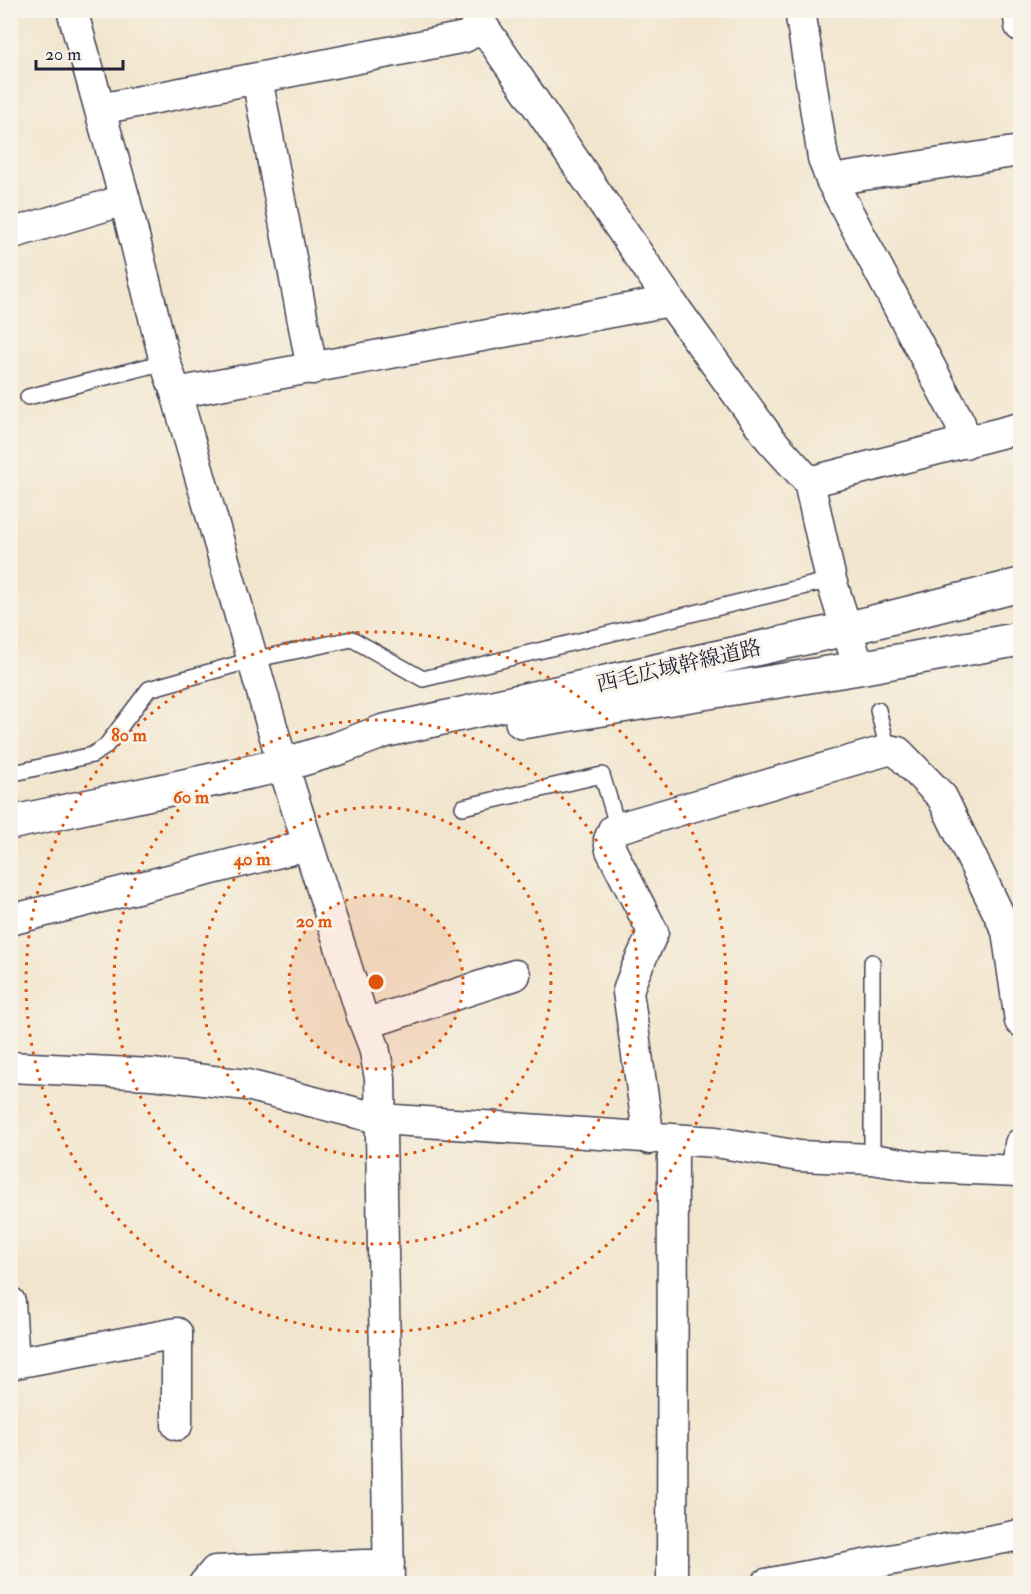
<svg xmlns="http://www.w3.org/2000/svg" width="1031" height="1594" font-family="'IM FELL Double Pica','Noto Serif JP',serif">
  <style>
    .lines { fill: none; stroke-linecap: round; stroke-linejoin: round }
    .service-casing { stroke: #413f51; stroke-width: 18 }
    .minor-casing { stroke: #413f51; stroke-width: 33 }
    .tertiary-casing { stroke: #413f51; stroke-width: 36 }
    .service { stroke: #fff; stroke-width: 15 }
    .minor { stroke: #fff; stroke-width: 30 }
    .tertiary { stroke: #fff; stroke-width: 33 }
    .ring { fill: none; stroke: #de560e; stroke-width: 3; stroke-dasharray: 3 6 }
    .labels { text-anchor: middle; dominant-baseline: central; stroke-width: 6; stroke-linejoin: round; paint-order: stroke }
    .street-label { font-size: 21px; fill: #22223b; stroke: #f7f3e8 }
    .centre { fill: #de560e; stroke: #f7f3e8; stroke-width: 3 }
    .ring-label { font-size: 18px; text-anchor: middle; font-weight: bold; fill: #de560e; stroke: #f7f3e8; stroke-width: 6; stroke-linejoin: round; paint-order: stroke }
  </style>
  <rect width="100%" height="100%" fill="#f7f3e8"/>
  <filter id="ink" filterUnits="userSpaceOnUse"><feTurbulence type="fractalNoise" baseFrequency=".0167" numOctaves="2"/><feDisplacementMap in="SourceGraphic" scale="12" xChannelSelector="R" yChannelSelector="G"/><feConvolveMatrix kernelMatrix="1 2 1 2 8 2 1 2 1" color-interpolation-filters="sRGB"/></filter>
  <filter id="wash" filterUnits="userSpaceOnUse"><feTurbulence type="fractalNoise" baseFrequency=".008" numOctaves="4" result="noise"/><feDisplacementMap in="SourceGraphic" scale="24" xChannelSelector="R" yChannelSelector="G"/><feGaussianBlur stdDeviation="1.35" result="paint"/><feColorMatrix in="noise" values="0 0 0 0 0 0 0 0 0 0 0 0 0 0 0 0 0 1.4 0 .05"/><feComposite in="paint" operator="in"/></filter>
  <g filter="url(#wash)">
    <rect width="100%" height="100%" fill="#f2e5cd"/>
  </g>
  <g filter="url(#ink)">
    <g class="lines">
      <defs>
        <path id="service" d="M 28,397 L 165,362
          M 878,710 L 888,750
          M 10,774 L 92,755 L 105,747 L 149,689 L 252,660 L 352,639 L 423,679 L 831,580
          M 463,807 L 602,775 L 618,828
          M 872,1159 L 872,962"/>
        <path id="minor" d="M 72,10 L 125,200 L 165,362 L 176,393 L 283,765 L 362,1016 L 374,1047 L 380,1078 L 389,1584
          M 472,10 L 670,301 L 770,439 L 809,482 L 831,580 L 859,668
          M 800,10 L 823,158 L 831,180 L 1020,151
          M 1018,10 L 1020,26
          M 257,78 L 312,369
          M 100,109 L 465,37 L 482,26
          M 831,180 L 960,423 L 965,443
          M 10,234 L 125,200
          M 176,393 L 670,301
          M 809,482 L 1020,428
          M 10,920 L 308,845
          M 365,1024 L 515,975
          M 10,1067 L 152,1074 L 247,1085 L 381,1119 L 716,1142 L 799,1156 L 872,1159 L 921,1167 L 1020,1171
          M 649,1139 L 628,992 C 633,972 645,952 653,932 L 611,850 L 609,840 L 613,830 L 618,828 L 888,750 L 898,752 L 942,797 L 1007,931 L 1020,1021
          M 1017,1171 L 1020,1144
          M 10,1302 L 14,1363
          M 10,1364 L 177,1333 L 177,1425
          M 204,1584 L 215,1571 L 389,1564
          M 672,1584 L 673,1141
          M 766,1584 L 1020,1535"/>
        <path id="tertiary" d="M 522,722 L 859,668 L 1020,639
          M 10,823 L 283,765 L 339,748 L 384,731 L 846,629 L 1020,585"/>
      </defs>
      <use href="#service" class="service-casing"/>
      <use href="#minor" class="minor-casing"/>
      <use href="#tertiary" class="tertiary-casing"/>
      <use href="#service" class="service"/>
      <use href="#minor" class="minor"/>
      <use href="#tertiary" class="tertiary"/>
    </g>
  </g>
  <circle cx="376" cy="982" r="87" fill="#de560e" fill-opacity=".12"/>
  <g class="ring">
    <circle cx="376" cy="982" r="87"/>
    <circle cx="376" cy="982" r="175"/>
    <circle cx="376" cy="982" r="262"/>
    <circle cx="376" cy="982" r="350"/>
  </g>
  <g class="labels">
    <g class="street-label">
      <text transform="translate(679 666) rotate(-13)">西毛広域幹線道路</text>
    </g>
  </g>
  <circle cx="376" cy="982" r="9" class="centre"/>
  <g class="ring-label">
    <text x="129" y="741">80 m</text>
    <text x="191" y="803">60 m</text>
    <text x="252" y="865">40 m</text>
    <text x="314" y="927">20 m</text>
  </g>
  <rect width="1031" height="1594" fill="none" stroke="#f7f3e8" stroke-width="36"/>
  <path d="M36 60v9h87v-9" fill="none" stroke="#22223b" stroke-width="3"/>
  <text x="45" y="60" font-size="18" fill="#22223b" stroke="#f7f3e8" stroke-width="4.5" paint-order="stroke">20 m</text>
</svg>
